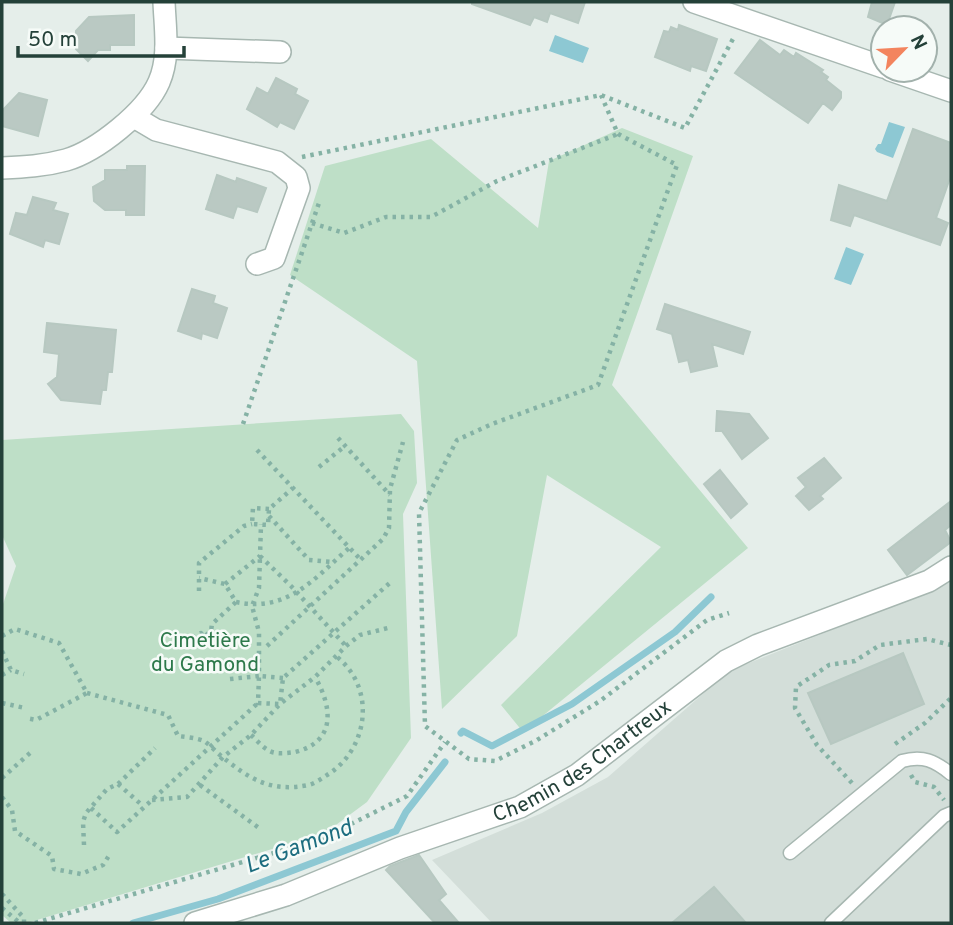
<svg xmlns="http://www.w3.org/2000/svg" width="953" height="925" font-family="Overpass,sans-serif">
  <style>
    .built { fill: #d3ded9 }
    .green { fill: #bedfc7 }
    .water { fill: #8dc8d3 }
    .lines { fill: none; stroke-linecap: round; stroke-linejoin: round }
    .stream { stroke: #8dc8d3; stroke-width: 7 }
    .building { fill: #bac9c3; stroke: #b7c8c1; stroke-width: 2 }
    .service-casing { stroke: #a7b7b1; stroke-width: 15 }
    .minor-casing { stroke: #a7b7b1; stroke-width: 24 }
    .path { stroke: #85b2a5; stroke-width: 4.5; stroke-dasharray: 3.5 5; stroke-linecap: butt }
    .service { stroke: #fff; stroke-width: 12 }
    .minor { stroke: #fff; stroke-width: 21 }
    .labels { text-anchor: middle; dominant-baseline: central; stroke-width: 5; stroke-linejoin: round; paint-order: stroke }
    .park-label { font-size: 21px; fill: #2d794b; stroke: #f6fbf8 }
    .street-label { font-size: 21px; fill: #244139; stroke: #f6fbf8 }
    .water-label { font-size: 23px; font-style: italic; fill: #1c6d7f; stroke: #f6fbf8 }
  </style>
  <rect width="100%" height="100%" fill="#e5eeea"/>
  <path class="built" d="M 951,575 L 951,923 L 492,923 L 432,860 L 542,813 L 608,777 L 729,671 L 935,589 Z"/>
  <path class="green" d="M 622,128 L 693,156 L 612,385 L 748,548 L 523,732 L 501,705 L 661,547 L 547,475 L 517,636 L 442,709 L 417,361 L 290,275 L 325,166 L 431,139 L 538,228 L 549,161 Z
    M 401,414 L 414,431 L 417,483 L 403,514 L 411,738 L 367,802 L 325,833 L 27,923 L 11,923 L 2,915 L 2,607 L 16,566 L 2,535 L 2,440 Z"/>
  <path class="water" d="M 555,35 L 589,48 L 583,63 L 549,51 Z
    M 889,122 L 905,127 L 893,158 L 877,152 L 875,149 L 878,144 L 881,144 Z
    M 846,247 L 864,254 L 851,285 L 834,279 Z"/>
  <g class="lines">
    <path class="stream" d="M 461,733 L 463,731 L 492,746 L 572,704 L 675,632 L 711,597
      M 133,923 L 218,899 L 396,831 L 406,812 L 445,762"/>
  </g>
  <path class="building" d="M 472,2 L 585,2 L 578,23 L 550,13 L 547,22 L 534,17 L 530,25 L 472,4 Z
    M 872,2 L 895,2 L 887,25 L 868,17 Z
    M 134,15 L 134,45 L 110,45 L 110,50 L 98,50 L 88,61 L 76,49 L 76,31 L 89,17 Z
    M 679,25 L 717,39 L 706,71 L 691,66 L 690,71 L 655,57 L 664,31 L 669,32 L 671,27 L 678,30 Z
    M 760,40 L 780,55 L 784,50 L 794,57 L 796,53 L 823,70 L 821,72 L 828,77 L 826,80 L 841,92 L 841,98 L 832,110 L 823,103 L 808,123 L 735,73 Z
    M 276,78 L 297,89 L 295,94 L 308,101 L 294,129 L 280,122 L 277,127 L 247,109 L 257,88 L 268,94 Z
    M 19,93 L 47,100 L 38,136 L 2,126 L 2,111 Z
    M 913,129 L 951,143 L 951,175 L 936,218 L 948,223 L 940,245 L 854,215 L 850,226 L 831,220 L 839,185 L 887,201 Z
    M 127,166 L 145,166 L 144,215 L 126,215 L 126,210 L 105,210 L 94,201 L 93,187 L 105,180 L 105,170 L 127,170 Z
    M 217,175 L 236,182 L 237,178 L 266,188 L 257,212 L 237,206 L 233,218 L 206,209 Z
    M 33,197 L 56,203 L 53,210 L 68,214 L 59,244 L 45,240 L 43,247 L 10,234 L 16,213 L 27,215 Z
    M 192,289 L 215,296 L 213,303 L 227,308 L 217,338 L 202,333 L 201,339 L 178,331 Z
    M 665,304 L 750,332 L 743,354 L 712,344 L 717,366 L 691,372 L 688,360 L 679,362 L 672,334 L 657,329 Z
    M 47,323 L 116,330 L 112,372 L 108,372 L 106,390 L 102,390 L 100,404 L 61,400 L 48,384 L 57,377 L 59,354 L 44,352 Z
    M 717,411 L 749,414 L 768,438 L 742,459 L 722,431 L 716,431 Z
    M 824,458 L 841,478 L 820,496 L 823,499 L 809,510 L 796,496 L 806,487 L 798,478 Z
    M 720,470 L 747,504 L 731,518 L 704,484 Z
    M 951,501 L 951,525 L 945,530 L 951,542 L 907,575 L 888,550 Z
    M 903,653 L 924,704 L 831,744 L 808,693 Z
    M 419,855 L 446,894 L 439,900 L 459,923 L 435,923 L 386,870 L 390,866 Z
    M 714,887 L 746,923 L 672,923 Z"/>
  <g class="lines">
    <defs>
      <path id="service" d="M 790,853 L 902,761 C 923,755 935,761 951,774
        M 831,923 L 944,816 L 951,813"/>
      <g id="minor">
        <path d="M 694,2 L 883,67"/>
        <path d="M 166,48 L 280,52"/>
        <path d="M 890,70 L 951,91"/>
        <path d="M 134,117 L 156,130 L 277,162 L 296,177 L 299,188 L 274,258 L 257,264"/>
        <path d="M 2,168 C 24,167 44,166 66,160 C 97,151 146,112 159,82 C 170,57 165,28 164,2"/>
        <path id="s1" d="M 195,923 L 286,895 L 400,848 L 520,807 L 577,775 L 726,661 L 758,645 L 929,581 L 951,567"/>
      </g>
    </defs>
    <use href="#service" class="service-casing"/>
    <use href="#minor" class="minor-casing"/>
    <path class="path" d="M 601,95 L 618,134 L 677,165 L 598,385 L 492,424 L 457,440 L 419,513 L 425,726 L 469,759 L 495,761 L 537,740 L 600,701 L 707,620 L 729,613
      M 302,157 L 601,95 L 685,128 L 734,37
      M 312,223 L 344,233 L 386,217 L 431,217 L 497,181 L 618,134
      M 243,424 L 320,200
      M 338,438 L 390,495
      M 257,450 L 361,560
      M 319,467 L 345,446
      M 269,509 L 253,508 L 252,524 L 268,525 L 269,509 L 293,488
      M 269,516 L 309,560 L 332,562
      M 260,556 L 291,586 L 346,646
      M 225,584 L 260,556 L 261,524
      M 199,591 L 199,563 L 244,526 L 252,524
      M 236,602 C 287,613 314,579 349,548
      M 2,636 L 15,629 L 59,643 L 87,693 L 36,720 L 26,718
      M 193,638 L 201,633 L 204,637 L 211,631 L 212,624 L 236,602 L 225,584 L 199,578
      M 267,646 L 383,539 L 389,528 L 390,489 L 403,442
      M 2,651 L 11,670 L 24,674
      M 2,675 L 11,670
      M 283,678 L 259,676 L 258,703 L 280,704 L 283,678 L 392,581
      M 230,679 L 259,676 L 259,632 L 252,606 L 259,588 L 260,556
      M 87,693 L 168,715 L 178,736 C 186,737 197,738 204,741 C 210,745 215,751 220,755 C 248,778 270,793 308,785 C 314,784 321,779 327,775 C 368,750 377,689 337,657
      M 2,703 L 25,708
      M 251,735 C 256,739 262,747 268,750 C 275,755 287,753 295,752 C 336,742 333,708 315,677
      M 895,744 L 925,723 L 951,698
      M 911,775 L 915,782 L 934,787 L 944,800
      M 2,778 L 30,753
      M 852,783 L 817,745 L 795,708 L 796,687 L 829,665 L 855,661 L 880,645 L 927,639 L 951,645
      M 118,784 L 143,806
      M 200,785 L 259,828
      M 2,797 L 12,810 L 15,831 L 52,856 L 54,869 L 81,874 L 103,865 L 110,854
      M 152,800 L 187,797 L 223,757 L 251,735 L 280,704 L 315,677 L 346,646 L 360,635 L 392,627
      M 91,808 L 117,832 L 258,703
      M 84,845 L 83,822 L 86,813 L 107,789 L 118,784 L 155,748
      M 2,894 L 24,918 L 24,923
      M 2,908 L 20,923
      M 35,923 L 321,839 L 407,796 L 445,742"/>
    <use href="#service" class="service"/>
    <use href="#minor" class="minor"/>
  </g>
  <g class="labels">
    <g class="park-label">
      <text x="205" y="641">Cimetière<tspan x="205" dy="24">du Gamond</tspan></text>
    </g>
    <g class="street-label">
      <text stroke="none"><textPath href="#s1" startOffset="422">Chemin des Chartreux</textPath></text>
    </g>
    <g class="water-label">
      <text transform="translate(299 848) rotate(-21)">Le Gamond</text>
    </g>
  </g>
  <rect width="953" height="925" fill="none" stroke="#244139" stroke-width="7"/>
  <g transform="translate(904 49) rotate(65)"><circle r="33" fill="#f6fbf8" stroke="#a2b1ac" stroke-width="2"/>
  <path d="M0-5L12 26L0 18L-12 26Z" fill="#f3845e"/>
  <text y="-10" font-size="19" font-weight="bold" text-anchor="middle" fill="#244139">N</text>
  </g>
  <path d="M18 46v10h166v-10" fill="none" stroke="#244139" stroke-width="3.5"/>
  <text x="28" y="46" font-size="21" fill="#244139" stroke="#f6fbf8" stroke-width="5" paint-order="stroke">50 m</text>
</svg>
